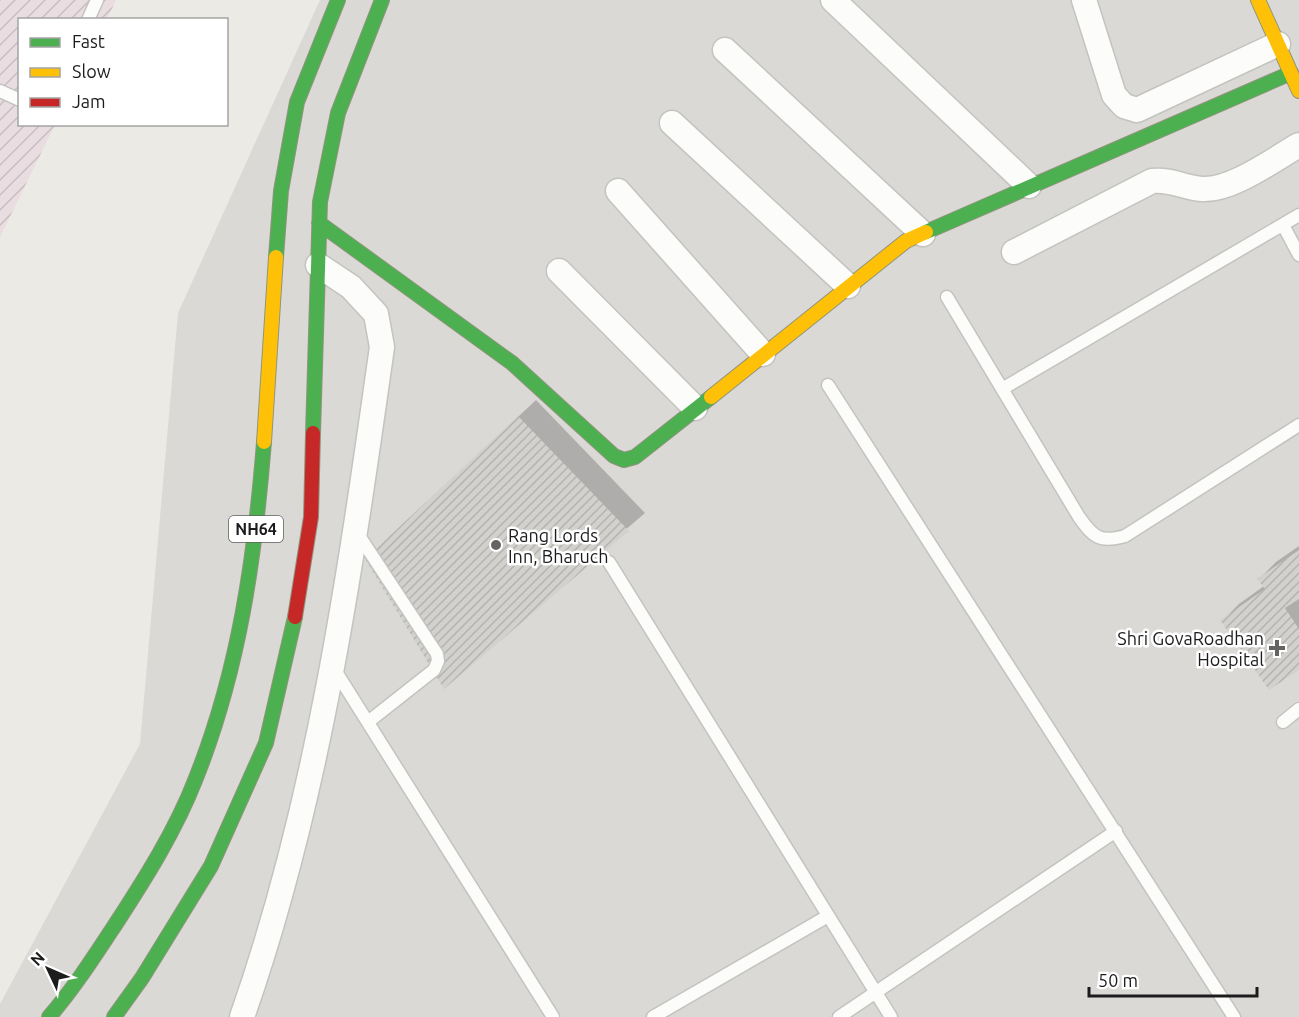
<svg xmlns="http://www.w3.org/2000/svg" width="1299" height="1017" font-family="Ubuntu,sans-serif">
  <style>
    .residential { fill: #dad9d6 }
    .industrial { fill: url(#industrial-furrows) }
    .shadow { fill: #0003 }
    .building { fill: url(#building-hatch) }
    .lines { fill: none; stroke-linecap: round; stroke-linejoin: round }
    .lane-casing { stroke: #c3c3c0; stroke-width: 15 }
    .street-casing { stroke: #c3c3c0; stroke-width: 27 }
    .fast-casing { stroke: #90957c; stroke-width: 16 }
    .slow-casing { stroke: #90957c; stroke-width: 16 }
    .jam-casing { stroke: #90957c; stroke-width: 16 }
    .lane { stroke: #fcfcfb; stroke-width: 12 }
    .street { stroke: #fcfcfb; stroke-width: 24 }
    .fast { stroke: #4caf50; stroke-width: 14 }
    .slow { stroke: #ffc107; stroke-width: 14 }
    .jam { stroke: #c62828; stroke-width: 14 }
    .poi-dot { fill: #646462; stroke: #fff; stroke-width: 2 }
    .labels { text-anchor: middle; dominant-baseline: central; stroke-width: 5; stroke-linejoin: round; paint-order: stroke }
    .shield { fill: #fff; stroke: #606060; stroke-width: 1.5 }
    .shield-label { font-size: 16px; font-weight: bold; fill: #1c1c1c }
    .poi-label { font-size: 18px; fill: #1c1c1c; stroke: #fff; text-anchor: start }
  </style>
  <defs>
    <pattern id="industrial-furrows" width="10" height="10" patternUnits="userSpaceOnUse" patternTransform="scale(1.5)"><rect width="10" height="10" fill="#e9dde2"/><path d="M-1 1l2-2M0 10L10 0M9 11l2-2" fill="none" stroke="#c7bdc1"/></pattern>
    <pattern id="building-hatch" width="6" height="6" patternUnits="userSpaceOnUse" patternTransform="scale(1.5)"><rect width="6" height="6" fill="#d3d1cd"/><path d="M-1 1l2-2M0 6l6-6M5 7l2-2" fill="none" stroke="#b5b3af"/></pattern>
  </defs>
  <rect width="100%" height="100%" fill="#ebeae4"/>
  <path class="residential" d="M 320,0 L 1299,0 L 1299,1017 L 0,1017 L 0,1004 L 140,744 L 178,313 Z"/>
  <path class="industrial" d="M 0,0 L 116,0 L 107,19 L 20,20 L 20,124 L 55,125 L 0,237 Z"/>
  <path class="shadow" d="M 536,400 L 645,513 L 444,686 L 384,542 Z
    M 1299,546 L 1299,668 L 1222,621 L 1239,604 L 1264,586 L 1259,579 L 1276,562 Z"/>
  <path class="building" d="M 518,416 L 629,531 L 444,689 L 365,559 Z
    M 1299,550 L 1299,599 L 1285,608 L 1299,629 L 1299,670 L 1269,690 L 1220,620 L 1265,589 L 1257,579 Z"/>
  <g class="lines">
    <defs>
      <path id="lane" d="M 88,20 L 97,0
        M 0,91 L 20,100
        M 1283,225 L 1299,255
        M 947,297 L 1079,517 C 1094,538 1100,543 1125,536 L 1299,425
        M 828,385 L 1234,1017
        M 1002,389 L 1299,215
        M 356,531 L 437,654 L 438,661 L 434,670 L 368,722
        M 609,562 L 891,1017
        M 333,667 L 553,1017
        M 1283,722 L 1299,709
        M 653,1017 L 828,916
        M 839,1017 L 1116,831"/>
      <path id="street" d="M 833,0 L 1029,186
        M 1084,0 L 1114,95 L 1124,106 L 1137,110 L 1278,44
        M 725,50 L 923,234
        M 672,123 L 848,286
        M 618,191 L 763,354
        M 1014,252 L 1152,181 C 1173,179 1183,188 1202,189 C 1231,191 1273,160 1299,145
        M 559,271 L 695,408
        M 242,1017 C 318,801 350,573 382,347 L 376,314 L 351,287 L 318,265"/>
      <path id="fast" d="M 319,223 L 512,363 L 614,456 L 624,460 L 635,457 L 711,397
        M 926,232 L 1291,73
        M 276,257 L 281,191 L 297,102 L 338,0
        M 313,433 L 320,202 L 338,113 L 382,0
        M 49,1017 C 74,988 94,957 115,925 C 145,879 176,830 196,778 C 239,670 255,557 264,442
        M 114,1017 L 142,978 L 211,866 L 266,743 L 295,617"/>
      <path id="slow" d="M 1258,0 L 1299,91
        M 711,397 L 906,241 L 926,232
        M 264,442 L 276,257"/>
      <path id="jam" d="M 295,617 L 311,517 L 313,433"/>
    </defs>
    <use href="#lane" class="lane-casing"/>
    <use href="#street" class="street-casing"/>
    <use href="#fast" class="fast-casing"/>
    <use href="#slow" class="slow-casing"/>
    <use href="#jam" class="jam-casing"/>
    <use href="#lane" class="lane"/>
    <use href="#street" class="street"/>
    <use href="#fast" class="fast"/>
    <use href="#slow" class="slow"/>
    <use href="#jam" class="jam"/>
  </g>
  <g class="poi-dot">
    <circle cx="496" cy="545" r="6"/>
    <path d="M1274 639h6v6h6v6h-6v6h-6v-6h-6v-6h6z"/>
  </g>
  <g class="labels">
    <rect class="shield" x="229" y="516" width="54" height="26" rx="4.5"/>
    <g class="shield-label">
      <text x="256" y="529">NH64</text>
    </g>
    <g class="poi-label">
      <text x="508" y="535">Rang Lords<tspan x="508" dy="21">Inn, Bharuch</tspan></text>
      <text x="1264" y="638" text-anchor="end">Shri GovaRoadhan<tspan x="1264" dy="21">Hospital</tspan></text>
    </g>
  </g>
  <rect x="18" y="18" width="210" height="108" fill="#ffffff" stroke="#a4a4a4" stroke-width="1.5"/>
  <rect x="30" y="38" width="30" height="9" fill="#4caf50" stroke="#a4a4a4" stroke-width="1.5"/>
  <text x="72" y="48" font-size="18" fill="#1c1c1c">Fast</text>
  <rect x="30" y="68" width="30" height="9" fill="#ffc107" stroke="#a4a4a4" stroke-width="1.5"/>
  <text x="72" y="78" font-size="18" fill="#1c1c1c">Slow</text>
  <rect x="30" y="98" width="30" height="9" fill="#c62828" stroke="#a4a4a4" stroke-width="1.5"/>
  <text x="72" y="108" font-size="18" fill="#1c1c1c">Jam</text>
  <g transform="translate(48 969) rotate(314)" stroke="#ffffff" stroke-width="4.5" paint-order="stroke">
  <path d="M0-4.5L10 22L0 15L-10 22Z" fill="#1c1c1c"/>
  <text y="-9" font-size="16" font-weight="bold" text-anchor="middle" fill="#1c1c1c">N</text>
  </g>
  <path d="M1089 987v9h168v-9" fill="none" stroke="#1c1c1c" stroke-width="3"/>
  <text x="1098" y="987" font-size="18" fill="#1c1c1c" stroke="#ffffff" stroke-width="4.5" paint-order="stroke">50 m</text>
</svg>
